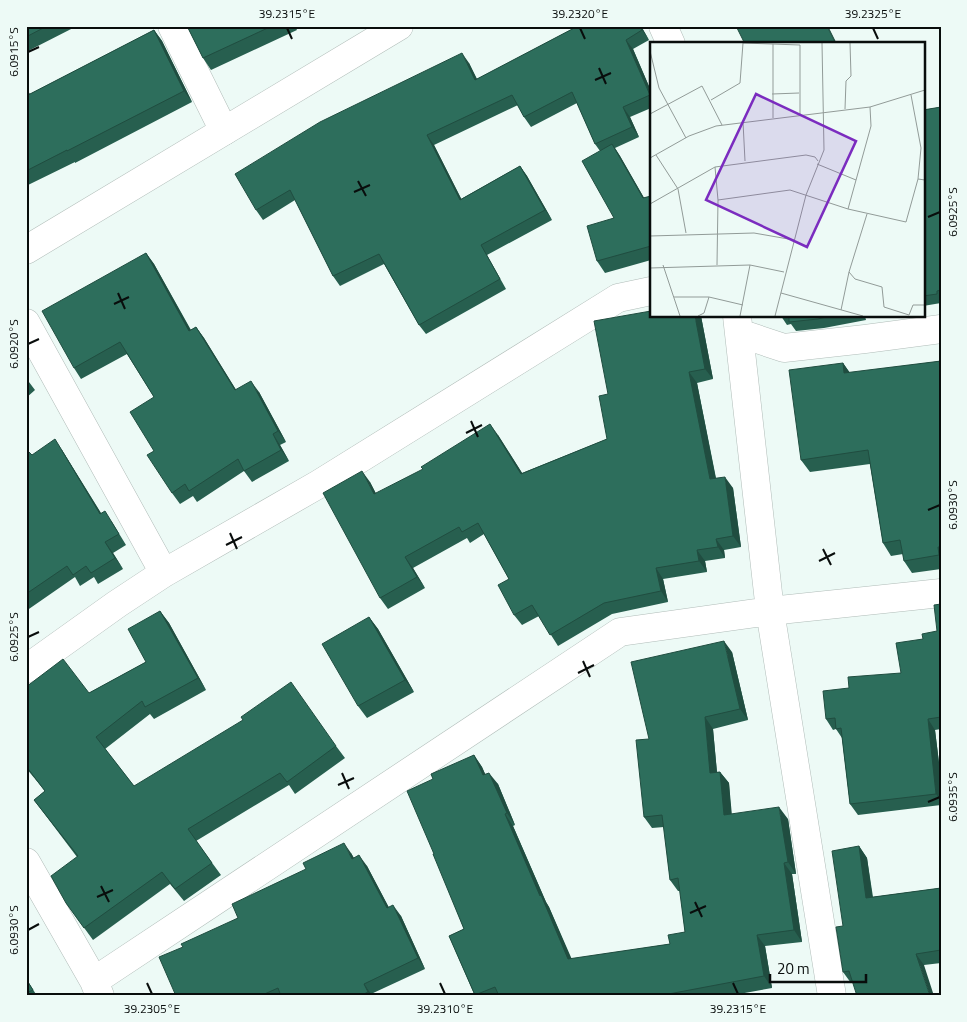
<svg xmlns="http://www.w3.org/2000/svg" width="967" height="1022" font-family="'Titillium Web',sans-serif">
  <style>
    .lines { fill: none; stroke-linecap: round; stroke-linejoin: round }
    .street-casing { stroke: #b0bcb8; stroke-width: 29 }
    .secondary-casing { stroke: #b0bcb8; stroke-width: 29 }
    .street { stroke: #fff; stroke-width: 28 }
    .secondary { stroke: #fff; stroke-width: 28 }
    .wall { fill: #275f4f }
    .shaded-wall { fill: #204d40 }
    .building { fill: #2d6e5c; stroke: #204d40 }
    .ticks { fill: none; stroke: #090d0c; stroke-width: 2 }
    .inset-road { fill: none; stroke: #929b98; stroke-width: 1 }
    .view { fill: #7b2cbf; fill-opacity: 0.15; stroke: #7b2cbf; stroke-width: 2.5 }
    .inset-edge { fill: none; stroke: #090d0c; stroke-width: 2.5 }
    .neatline { fill: none; stroke: #090d0c; stroke-width: 2 }
    .ticks-label { font-size: 12px; text-anchor: middle; fill: #090d0c }
  </style>
  <rect width="100%" height="100%" fill="#edfaf6"/>
  <g class="lines">
    <defs>
      <path id="street" d="M 172,26 L 224,131
        M 663,26 L 671,44
        M 737,316 L 770,611 L 832,996
        M 26,323 L 164,573
        M 739,333 L 784,348 L 865,339 L 941,329
        M 26,669 L 117,604 L 164,573 L 319,484 L 618,298 L 651,291
        M 26,862 L 94,981 L 100,996
        M 94,981 L 620,632 L 770,611 L 941,593"/>
      <path id="secondary" d="M 26,250 L 399,26"/>
    </defs>
    <use href="#street" class="street-casing"/>
    <use href="#secondary" class="secondary-casing"/>
    <use href="#street" class="street"/>
    <use href="#secondary" class="secondary"/>
  </g>
  <path class="wall" d="M 26,26 L 77,26 L 26,52 Z
    M 187,26 L 295,26 L 297,30 L 211,70 L 203,58 Z
    M 578,26 L 641,26 L 649,40 L 633,49 L 651,91 L 651,108 L 630,117 L 639,137 L 615,148 L 620,156 L 644,198 L 651,196 L 651,260 L 605,273 L 597,261 L 614,218 L 600,151 L 595,144 L 577,103 L 531,127 L 524,117 L 518,105 L 434,145 L 461,199 L 520,166 L 527,176 L 552,220 L 487,255 L 506,289 L 426,334 L 419,325 L 384,264 L 340,286 L 333,276 L 295,200 L 263,220 L 256,210 L 469,63 L 477,79 Z
    M 154,30 L 162,41 L 192,102 L 75,163 L 75,162 L 26,186 L 26,88 L 30,94 Z
    M 941,107 L 941,303 L 923,306 L 923,110 Z
    M 146,253 L 154,264 L 191,330 L 196,327 L 204,338 L 236,390 L 259,392 L 286,442 L 280,445 L 289,461 L 252,482 L 244,471 L 197,502 L 193,496 L 180,504 L 172,493 L 154,451 L 154,397 L 127,354 L 81,379 L 74,368 Z
    M 701,316 L 713,379 L 697,383 L 716,478 L 733,488 L 741,547 L 724,550 L 725,558 L 705,561 L 707,572 L 663,579 L 668,602 L 612,614 L 558,646 L 539,616 L 522,625 L 514,615 L 509,579 L 484,534 L 470,543 L 467,538 L 413,568 L 425,588 L 388,609 L 380,598 L 370,482 L 376,494 L 498,435 L 522,473 L 607,439 L 608,394 Z
    M 781,316 L 865,316 L 866,320 L 824,328 L 796,331 L 791,324 L 787,325 Z
    M 941,361 L 941,569 L 912,573 L 904,561 L 903,554 L 891,556 L 883,543 L 870,464 L 810,472 L 801,460 L 843,363 L 850,373 Z
    M 26,378 L 35,390 L 26,398 Z
    M 26,449 L 32,455 L 62,450 L 101,513 L 112,522 L 126,545 L 113,553 L 123,569 L 98,584 L 94,577 L 80,586 L 75,577 L 26,611 Z
    M 941,604 L 941,729 L 935,730 L 941,779 L 941,805 L 858,815 L 850,804 L 842,738 L 836,729 L 833,730 L 826,719 L 849,688 L 901,673 L 937,631 Z
    M 160,611 L 169,623 L 206,690 L 154,719 L 150,714 L 105,749 L 134,786 L 336,746 L 345,758 L 295,794 L 289,785 L 196,841 L 221,875 L 184,901 L 170,884 L 93,940 L 66,903 L 77,857 L 34,800 L 45,791 L 26,768 L 26,687 L 89,693 L 146,662 Z
    M 369,617 L 378,629 L 414,692 L 367,718 L 358,706 Z
    M 732,652 L 748,720 L 713,729 L 717,772 L 720,772 L 729,783 L 731,814 L 788,819 L 796,874 L 792,874 L 802,942 L 765,946 L 772,988 L 728,996 L 475,996 L 449,936 L 464,929 L 434,854 L 433,779 L 474,755 L 482,767 L 485,774 L 498,784 L 515,825 L 513,826 L 546,902 L 549,907 L 571,959 L 670,944 L 685,932 L 680,891 L 678,891 L 670,880 L 664,827 L 652,828 L 644,817 L 649,739 Z
    M 859,846 L 867,858 L 873,897 L 941,888 L 941,963 L 924,965 L 851,983 L 843,972 L 843,926 Z
    M 351,853 L 354,858 L 367,866 L 389,908 L 401,916 L 425,969 L 371,994 L 372,996 L 176,996 L 183,947 L 238,918 Z
    M 26,978 L 37,996 L 26,996 Z"/>
  <path class="shaded-wall" d="M 639,26 L 641,26 L 649,40 L 642,30 Z
    M 827,26 L 828,26 L 837,44 L 836,44 Z
    M 154,30 L 162,41 L 192,102 L 184,91 Z
    M 626,40 L 633,49 L 651,91 L 651,96 Z
    M 462,53 L 469,63 L 482,90 L 475,80 Z
    M 26,88 L 36,107 L 26,92 Z
    M 623,107 L 630,117 L 639,137 L 632,127 Z
    M 427,135 L 434,145 L 467,210 L 460,200 Z
    M 612,144 L 620,156 L 651,210 L 643,198 Z
    M 520,166 L 527,176 L 552,220 L 545,210 Z
    M 146,253 L 154,264 L 197,342 L 189,331 Z
    M 695,316 L 701,316 L 713,379 L 705,369 Z
    M 196,327 L 204,338 L 243,401 L 235,390 Z
    M 843,363 L 852,376 L 844,373 Z
    M 689,372 L 697,383 L 718,490 L 710,479 Z
    M 251,381 L 259,392 L 286,442 L 278,431 Z
    M 490,424 L 498,435 L 529,484 L 521,474 Z
    M 273,434 L 280,445 L 289,461 L 281,450 Z
    M 55,439 L 62,450 L 108,525 L 100,514 Z
    M 362,471 L 370,482 L 382,505 L 374,494 Z
    M 725,477 L 733,488 L 741,547 L 733,536 Z
    M 716,539 L 724,550 L 725,558 L 718,547 Z
    M 105,542 L 113,553 L 123,569 L 115,558 Z
    M 938,547 L 941,551 L 941,557 L 939,555 Z
    M 697,550 L 705,561 L 707,572 L 699,561 Z
    M 405,557 L 413,568 L 425,588 L 417,577 Z
    M 656,568 L 663,579 L 668,602 L 661,591 Z
    M 160,611 L 169,623 L 206,690 L 198,678 Z
    M 369,617 L 378,629 L 414,692 L 405,680 Z
    M 724,641 L 732,652 L 748,720 L 740,709 Z
    M 705,717 L 713,729 L 718,784 L 710,773 Z
    M 928,719 L 935,730 L 941,779 L 941,801 L 936,794 Z
    M 474,755 L 482,767 L 491,787 L 483,775 Z
    M 720,772 L 729,783 L 733,827 L 724,815 Z
    M 489,773 L 498,784 L 515,825 L 507,813 Z
    M 779,807 L 788,819 L 796,874 L 788,862 Z
    M 505,814 L 513,826 L 546,902 L 549,907 L 577,971 L 568,959 L 540,896 Z
    M 344,843 L 351,853 L 360,870 L 352,859 Z
    M 859,846 L 867,858 L 874,909 L 866,898 Z
    M 359,855 L 367,866 L 395,919 L 387,908 Z
    M 784,863 L 792,874 L 802,942 L 794,930 Z
    M 393,905 L 401,916 L 425,969 L 418,958 Z
    M 757,935 L 765,946 L 772,988 L 764,976 Z
    M 916,954 L 924,965 L 934,996 L 930,996 Z
    M 364,984 L 371,994 L 372,996 L 370,996 Z"/>
  <path class="building" d="M 26,26 L 47,26 L 26,37 Z
    M 187,26 L 272,26 L 203,58 Z
    M 578,26 L 639,26 L 642,30 L 626,40 L 650,95 L 623,107 L 632,127 L 595,144 L 572,92 L 524,117 L 512,95 L 427,135 L 460,200 L 520,166 L 545,210 L 481,245 L 500,279 L 419,325 L 379,254 L 333,276 L 290,190 L 256,210 L 235,174 L 320,122 L 462,53 L 475,80 Z
    M 736,26 L 827,26 L 836,44 L 745,44 Z
    M 154,30 L 184,91 L 67,151 L 67,150 L 26,171 L 26,92 L 28,95 Z
    M 941,107 L 941,290 L 937,291 L 937,294 L 923,296 L 923,110 Z
    M 612,144 L 643,198 L 651,196 L 651,246 L 597,261 L 587,226 L 614,218 L 582,161 Z
    M 146,253 L 189,331 L 196,327 L 235,390 L 251,381 L 278,431 L 273,434 L 281,450 L 244,471 L 238,459 L 189,491 L 185,484 L 172,493 L 147,455 L 154,451 L 130,412 L 154,397 L 120,342 L 74,368 L 42,311 Z
    M 651,311 L 651,316 L 695,316 L 705,369 L 689,372 L 710,479 L 725,477 L 733,536 L 716,539 L 718,547 L 697,550 L 699,561 L 656,568 L 661,591 L 604,603 L 550,635 L 532,605 L 514,615 L 498,585 L 509,579 L 478,523 L 462,532 L 459,527 L 405,557 L 417,577 L 380,598 L 323,493 L 362,471 L 374,494 L 423,469 L 421,467 L 490,424 L 521,474 L 607,439 L 599,396 L 608,394 L 594,321 Z
    M 789,316 L 830,316 L 818,319 L 789,322 Z
    M 941,361 L 941,547 L 938,547 L 939,555 L 904,561 L 900,540 L 883,543 L 868,450 L 801,460 L 789,370 L 843,363 L 844,373 Z
    M 55,439 L 100,514 L 105,511 L 119,534 L 105,542 L 115,558 L 91,573 L 86,566 L 73,575 L 67,566 L 26,594 L 26,449 L 32,455 Z
    M 941,604 L 941,717 L 928,719 L 936,794 L 850,804 L 841,728 L 836,729 L 835,718 L 826,719 L 823,691 L 849,688 L 848,677 L 901,673 L 896,643 L 923,639 L 922,634 L 937,631 L 934,605 Z
    M 160,611 L 198,678 L 145,707 L 142,701 L 96,737 L 134,786 L 243,720 L 241,717 L 291,682 L 336,746 L 287,782 L 280,773 L 188,829 L 212,863 L 175,889 L 162,872 L 84,928 L 66,903 L 51,876 L 78,856 L 34,800 L 45,791 L 26,766 L 26,687 L 63,659 L 89,693 L 146,662 L 128,629 Z
    M 369,617 L 405,680 L 358,706 L 322,644 Z
    M 724,641 L 740,709 L 705,717 L 710,773 L 720,772 L 724,815 L 779,807 L 788,862 L 784,863 L 794,930 L 757,935 L 764,976 L 658,996 L 499,996 L 495,987 L 475,995 L 449,936 L 464,929 L 433,854 L 434,854 L 407,791 L 433,779 L 431,774 L 474,755 L 483,775 L 489,773 L 507,813 L 505,814 L 540,896 L 541,895 L 568,959 L 670,944 L 668,935 L 685,932 L 678,878 L 670,880 L 662,815 L 644,817 L 636,740 L 649,739 L 631,662 Z
    M 344,843 L 352,859 L 359,855 L 387,908 L 393,905 L 418,958 L 364,984 L 368,992 L 360,996 L 281,996 L 278,988 L 260,996 L 176,996 L 159,957 L 183,947 L 181,944 L 238,918 L 232,904 L 306,869 L 303,863 Z
    M 859,846 L 866,898 L 941,888 L 941,950 L 916,954 L 930,996 L 857,996 L 849,971 L 843,972 L 836,927 L 843,926 L 832,851 Z
    M 26,979 L 33,990 L 26,993 Z"/>
  <path class="ticks" d="M 287,28 L 292,39M 580,28 L 585,39M 873,28 L 878,39M 28,52 L 39,47M 599,68 L 606,84M 595,80 L 611,73M 358,181 L 366,196M 354,192 L 370,185M 928,217 L 940,212M 118,293 L 125,309M 114,304 L 129,297M 28,344 L 39,339M 471,421 L 478,437M 466,433 L 482,425M 928,510 L 940,505M 230,533 L 237,549M 226,545 L 242,537M 823,549 L 831,565M 819,561 L 835,553M 28,637 L 39,632M 583,661 L 590,677M 578,673 L 594,665M 342,773 L 349,789M 338,785 L 354,778M 928,802 L 940,797M 101,886 L 109,902M 97,897 L 113,890M 695,902 L 702,917M 690,913 L 706,906M 28,930 L 39,924M 147,983 L 152,994M 440,983 L 445,994M 733,983 L 738,994"/>
  <g transform="translate(650 42)">
    <rect width="275" height="275" fill="#edfaf6"/>
    <path class="inset-road" d="M 0,9 L 9,46 L 36,96M 122,52 L 149,51M 261,53 L 271,106 L 268,137M 61,58 L 90,41 L 93,1 L 150,3 L 150,74M 195,67 L 196,39 L 201,34 L 200,1M 0,72 L 52,44 L 72,83M 123,76 L 123,2M 93,80 L 95,119M 6,113 L 28,147 L 36,191M 0,116 L 39,94 L 66,84 L 220,65 L 275,48M 167,122 L 206,138M 65,125 L 68,158 L 67,223M 68,158 L 140,148 L 198,167 L 256,180 L 268,137 L 275,138M 0,162 L 65,125 L 156,113 L 165,115 L 168,119M 198,167 L 221,84 L 220,65M 0,194 L 104,191 L 144,198M 13,223 L 30,274M 0,226 L 100,223 L 134,230M 199,230 L 205,237 L 232,245 L 234,265 L 259,273 L 263,263 L 275,263M 131,251 L 213,274M 24,255 L 59,255M 191,268 L 199,230 L 217,172M 48,274 L 54,271 L 59,255 L 93,263M 90,274 L 100,223M 125,274 L 156,153 L 174,108 L 172,1"/>
    <path class="view" d="M 106,52 L 206,99 L 157,205 L 56,158 Z"/>
    <rect width="275" height="275" class="inset-edge"/>
  </g>
  <rect width="967" height="1022" fill="none" stroke="#edfaf6" stroke-width="55"/>
  <path d="M770 974v8h96v-8" fill="none" stroke="#090d0c" stroke-width="2.5"/>
  <text x="777" y="974" font-size="15" fill="#090d0c" stroke="#edfaf6" stroke-width="4" paint-order="stroke">20 m</text>
  <rect x="28" y="28" width="912" height="966" class="neatline"/>
  <g class="ticks-label">
    <text x="287" y="18">39.2315°E</text>
    <text x="580" y="18">39.2320°E</text>
    <text x="873" y="18">39.2325°E</text>
    <text transform="translate(14 52) rotate(-90)" y="4">6.0915°S</text>
    <text transform="translate(953 212) rotate(-90)" y="4">6.0925°S</text>
    <text transform="translate(14 344) rotate(-90)" y="4">6.0920°S</text>
    <text transform="translate(953 505) rotate(-90)" y="4">6.0930°S</text>
    <text transform="translate(14 637) rotate(-90)" y="4">6.0925°S</text>
    <text transform="translate(953 797) rotate(-90)" y="4">6.0935°S</text>
    <text transform="translate(14 930) rotate(-90)" y="4">6.0930°S</text>
    <text x="152" y="1013">39.2305°E</text>
    <text x="445" y="1013">39.2310°E</text>
    <text x="738" y="1013">39.2315°E</text>
  </g>
</svg>
